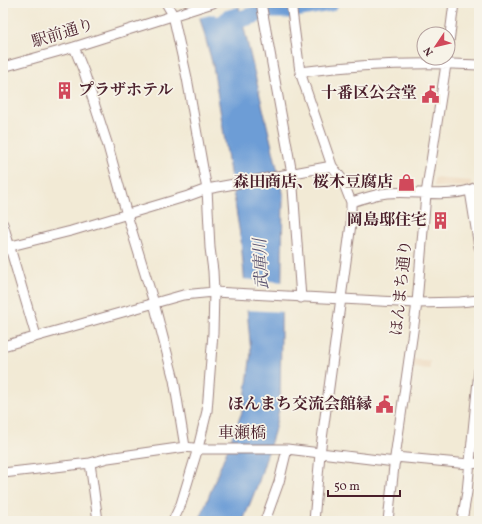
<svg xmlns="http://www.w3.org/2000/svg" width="482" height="524" font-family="Vollkorn,'Noto Serif JP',serif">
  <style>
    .built { fill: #edd7bb }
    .water { fill: #6d9dd6; stroke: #5c5e80 }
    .pier { fill: #f2ead5 }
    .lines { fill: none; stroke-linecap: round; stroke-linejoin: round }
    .river { stroke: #6d9dd6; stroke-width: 17 }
    .minor-casing { stroke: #9e8480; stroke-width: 11 }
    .minor { stroke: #fff; stroke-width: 9 }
    .labels { text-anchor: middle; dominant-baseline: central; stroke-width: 3.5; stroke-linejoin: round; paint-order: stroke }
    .street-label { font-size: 16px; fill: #4a1f2b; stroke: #f7f3e8 }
    .poi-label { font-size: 16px; font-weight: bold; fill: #4a1f2b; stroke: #f7f3e8; text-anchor: end }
    .water-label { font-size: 17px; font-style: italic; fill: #58516f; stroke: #f7f3e8 }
  </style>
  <rect width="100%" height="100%" fill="#f7f3e8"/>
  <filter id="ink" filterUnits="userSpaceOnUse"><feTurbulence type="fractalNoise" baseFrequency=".025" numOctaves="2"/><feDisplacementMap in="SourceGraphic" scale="8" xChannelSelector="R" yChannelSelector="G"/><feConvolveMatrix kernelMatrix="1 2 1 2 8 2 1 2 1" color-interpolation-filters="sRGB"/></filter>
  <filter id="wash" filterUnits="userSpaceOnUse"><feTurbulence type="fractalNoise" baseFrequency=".012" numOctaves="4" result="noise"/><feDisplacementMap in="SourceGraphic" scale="16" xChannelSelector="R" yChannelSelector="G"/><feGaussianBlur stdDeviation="0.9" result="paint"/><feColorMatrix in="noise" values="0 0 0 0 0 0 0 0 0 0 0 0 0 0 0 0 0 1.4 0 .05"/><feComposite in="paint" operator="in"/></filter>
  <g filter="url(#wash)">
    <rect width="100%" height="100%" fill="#f2ead5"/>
    <path class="built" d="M 434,178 L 471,181 L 471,187 L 434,187 Z
      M 413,359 L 430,361 L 430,369 L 413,368 Z"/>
    <path class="water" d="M 196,3 L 238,3 L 283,193 L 280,405 L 274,432 L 259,481 L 243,521 L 199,521 L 244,407 L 251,353 L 241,241 L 213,66 Z"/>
    <path class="pier" d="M 194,3 L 240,3 L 241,6 L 223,11 L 220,15 L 217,16 L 214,14 L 198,18 Z
      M 242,279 L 284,282 L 283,312 L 245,310 Z"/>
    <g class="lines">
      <path class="river" d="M 272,10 L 289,10 L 330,3
        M 224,24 L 258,14"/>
    </g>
  </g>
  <g filter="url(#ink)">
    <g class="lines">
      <defs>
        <path id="minor" d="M 166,3 L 173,15 L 187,78 L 204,174 L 207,189 L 210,248 L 213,271 L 214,292 L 213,333 L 207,411 L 198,448 L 181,504 L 173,521
          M 261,3 L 292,174 L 301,298
          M 291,3 L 300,72 L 332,166 L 342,179 L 351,202 L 351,224 L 320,454 L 314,521
          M 74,47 L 84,72 L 108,146 L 127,215 L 154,303 L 174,380 L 185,447
          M 448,50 L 454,3
          M 3,67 L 74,47 L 213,3
          M 300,72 C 360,64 419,62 479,65
          M 470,191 L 479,247
          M 351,202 C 362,199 375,194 387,193 C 416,190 452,200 479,186
          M 3,224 L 36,336
          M 3,248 L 71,231 L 188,196 L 207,189 L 332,166
          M 3,346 L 183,295 L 214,292 L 417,303 L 460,302 L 479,300
          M 395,457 L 469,464 L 479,463
          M 90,463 L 98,521
          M 3,473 L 90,463 L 108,458 L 185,447 L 201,449 L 287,449 L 395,462
          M 265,521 L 279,482 L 287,449
          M 388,521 L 395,457 L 417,303 L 426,194 L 447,58
          M 462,521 L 467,492 L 479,370"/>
      </defs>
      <use href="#minor" class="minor-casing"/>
      <use href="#minor" class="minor"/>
    </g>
  </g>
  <defs>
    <symbol id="building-bare" viewBox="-9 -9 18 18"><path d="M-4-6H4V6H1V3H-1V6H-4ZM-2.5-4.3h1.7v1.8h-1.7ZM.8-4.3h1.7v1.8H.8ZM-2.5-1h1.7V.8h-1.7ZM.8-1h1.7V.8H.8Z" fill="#d1495b" stroke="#f7f3e8" stroke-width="2.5" paint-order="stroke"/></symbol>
    <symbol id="civic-bare" viewBox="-9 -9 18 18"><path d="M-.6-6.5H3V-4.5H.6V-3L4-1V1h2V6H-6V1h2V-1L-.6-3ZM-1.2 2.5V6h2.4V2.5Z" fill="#d1495b" stroke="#f7f3e8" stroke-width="2.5" paint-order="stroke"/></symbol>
    <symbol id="shop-bare" viewBox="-9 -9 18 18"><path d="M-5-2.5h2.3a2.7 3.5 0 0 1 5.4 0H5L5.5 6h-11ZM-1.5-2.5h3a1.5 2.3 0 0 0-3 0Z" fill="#d1495b" stroke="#f7f3e8" stroke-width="2.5" paint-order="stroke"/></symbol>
  </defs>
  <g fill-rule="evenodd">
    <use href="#building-bare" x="52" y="78" width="25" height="25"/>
    <use href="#civic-bare" x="418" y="82" width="25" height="25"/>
    <use href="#shop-bare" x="394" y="170" width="25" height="25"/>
    <use href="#building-bare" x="428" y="208" width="25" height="25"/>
    <use href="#civic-bare" x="372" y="392" width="25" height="25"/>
  </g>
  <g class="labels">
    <g class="street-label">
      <text transform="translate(63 34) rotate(-17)">駅前通り</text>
      <text transform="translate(402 288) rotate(-84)">ほんまち通り</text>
      <text x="242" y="434">車瀬橋</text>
    </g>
    <g class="poi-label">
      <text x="78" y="91" text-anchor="start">プラザホテル</text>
      <text x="417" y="94">十番区公会堂</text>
      <text x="393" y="183">森田商店、桜木豆腐店</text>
      <text x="427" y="221">岡島邸住宅</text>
      <text x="372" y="405">ほんまち交流会館縁</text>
    </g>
    <g class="water-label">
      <text transform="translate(262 264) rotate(-93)">武庫川</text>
    </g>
  </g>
  <rect width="482" height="524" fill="none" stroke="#f7f3e8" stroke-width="16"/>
  <g transform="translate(436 46) rotate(235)"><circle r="19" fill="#f7f3e8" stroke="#b29e9c"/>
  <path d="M0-3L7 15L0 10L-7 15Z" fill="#d1495b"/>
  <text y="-6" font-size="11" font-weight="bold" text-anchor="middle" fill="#4a1f2b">N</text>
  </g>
  <path d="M328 490v6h72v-6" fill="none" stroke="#4a1f2b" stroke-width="2"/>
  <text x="334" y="490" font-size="12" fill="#4a1f2b" stroke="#f7f3e8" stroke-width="3" paint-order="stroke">50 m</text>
</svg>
